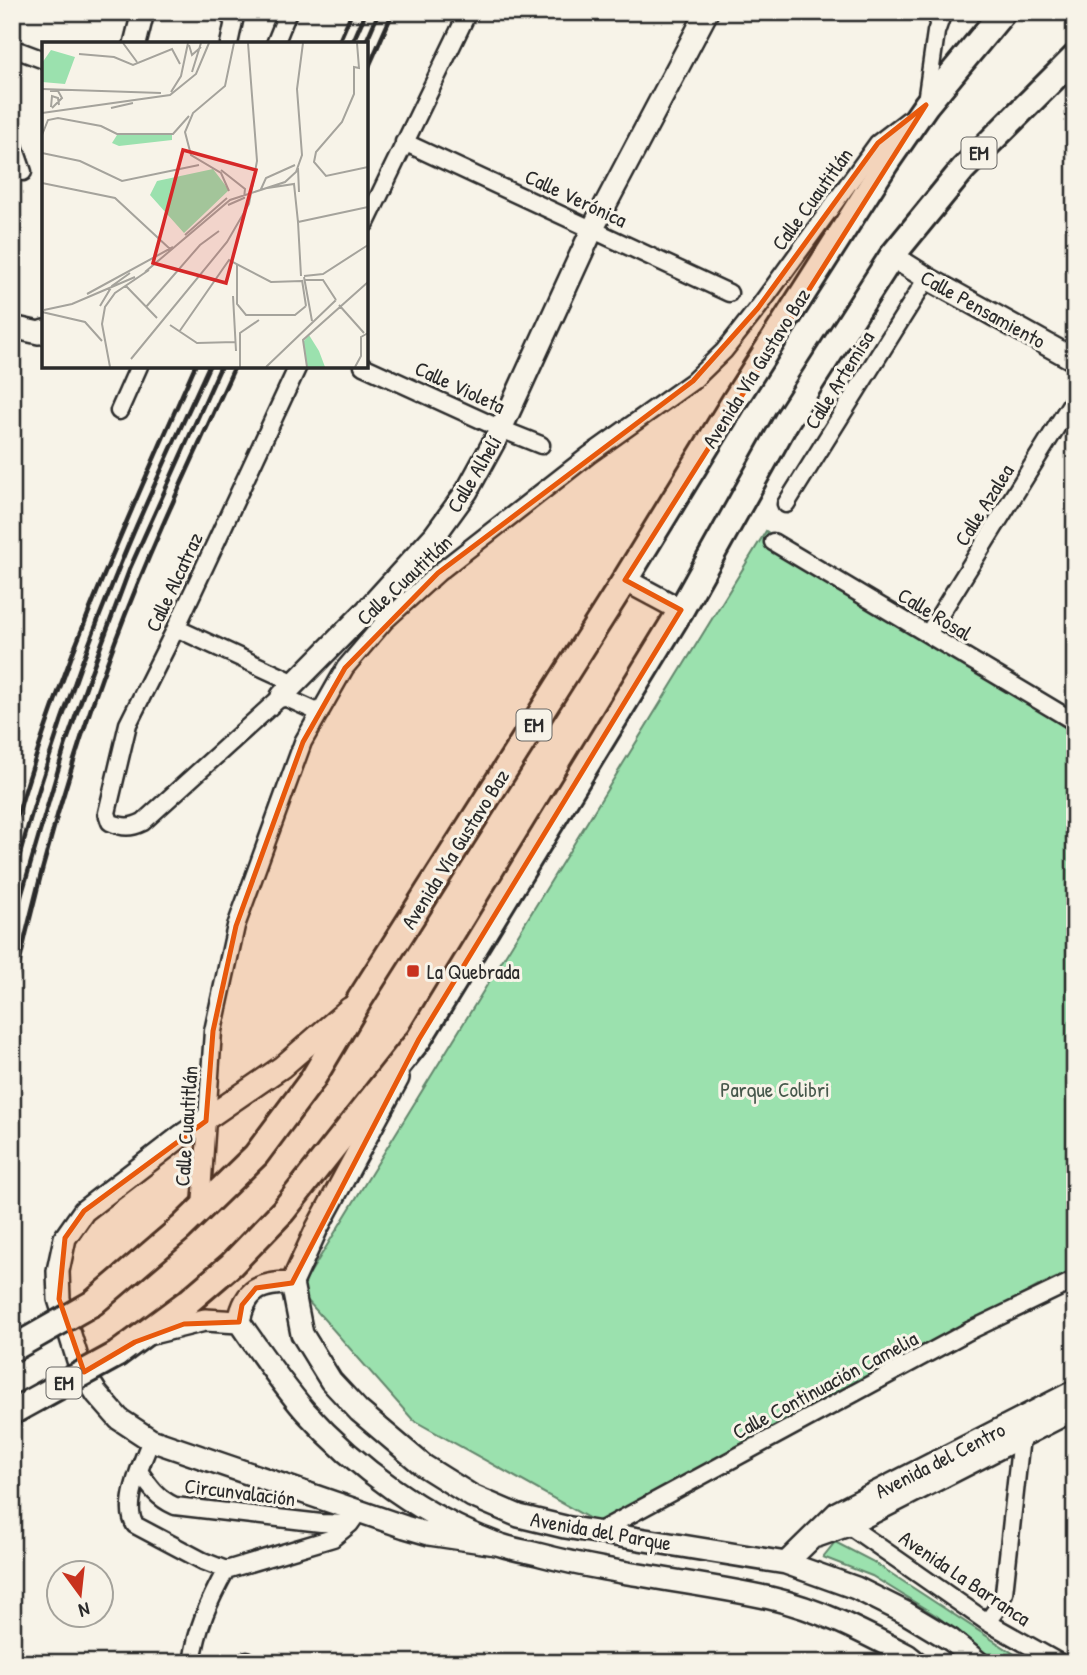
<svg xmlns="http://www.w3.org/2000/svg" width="1087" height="1675" font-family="'Patrick Hand',sans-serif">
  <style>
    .green { fill: #9be1ae; stroke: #63866c; stroke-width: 2 }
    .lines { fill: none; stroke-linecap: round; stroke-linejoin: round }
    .street-casing { stroke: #2b2b2b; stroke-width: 21 }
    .secondary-casing { stroke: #2b2b2b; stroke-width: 26 }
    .primary-casing { stroke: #2b2b2b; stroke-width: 30 }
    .street { stroke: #f7f3e8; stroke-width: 16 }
    .secondary { stroke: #f7f3e8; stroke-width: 21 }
    .primary { stroke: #f7f3e8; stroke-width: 24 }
    .rail { stroke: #2b2b2b; stroke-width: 4.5 }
    .primary-bridge-casing { stroke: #2b2b2b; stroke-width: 30; stroke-linecap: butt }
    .primary-bridge { stroke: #f7f3e8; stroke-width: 24 }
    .marked { fill: #e8590c; fill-opacity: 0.2; stroke: #e8590c; stroke-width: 5; stroke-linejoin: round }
    .poi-dot { fill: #c8321e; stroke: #f7f3e8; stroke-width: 2.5 }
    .labels { text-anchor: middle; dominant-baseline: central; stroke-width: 6; stroke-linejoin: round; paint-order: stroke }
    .shield { fill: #f7f3e8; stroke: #686764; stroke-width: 2 }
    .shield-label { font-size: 19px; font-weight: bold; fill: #2b2b2b }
    .street-label { font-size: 21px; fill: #2b2b2b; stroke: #f7f3e8 }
    .poi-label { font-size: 21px; fill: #2b2b2b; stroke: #f7f3e8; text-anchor: start }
    .park-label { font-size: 21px; fill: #47584c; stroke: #f7f3e8 }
    .inset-road { fill: none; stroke: #a5a39c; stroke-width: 2 }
    .view { fill: #d62828; fill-opacity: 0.15; stroke: #d62828; stroke-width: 3.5 }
    .inset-edge { fill: none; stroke: #2b2b2b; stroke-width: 3.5 }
  </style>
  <rect width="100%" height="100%" fill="#f7f3e8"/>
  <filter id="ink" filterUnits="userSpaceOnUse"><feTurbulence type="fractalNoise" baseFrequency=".0143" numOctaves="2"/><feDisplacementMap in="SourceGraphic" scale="14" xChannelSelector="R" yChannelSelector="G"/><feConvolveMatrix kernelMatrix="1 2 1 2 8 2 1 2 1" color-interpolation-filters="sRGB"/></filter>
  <g filter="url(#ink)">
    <path class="green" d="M 766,531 L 1075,734 L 1075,1270 L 1042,1284 L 605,1527 L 413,1420 L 299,1291 Z
      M 835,1542 L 872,1561 L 1028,1663 L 994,1663 L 937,1616 L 872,1576 L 823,1557 Z"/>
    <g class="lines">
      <defs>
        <path id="street" d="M 225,12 L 234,21 L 229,44
          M 275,44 L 288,12
          M 12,48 L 44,60
          M 926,102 L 936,32 L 943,12
          M 12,140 L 23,172
          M 404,142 L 729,293
          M 366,223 L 468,12
          M 298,366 L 176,628 L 128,724 L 107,813 L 110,822 C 123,828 131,828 143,822 L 282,696 L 320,713
          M 363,366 L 501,429 L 541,445
          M 119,411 L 139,366
          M 786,504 L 927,278
          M 773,542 L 1075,722
          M 176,628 L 295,683
          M 928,634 L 1075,397
          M 201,1208 L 213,1031 L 236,926 L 303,742 L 345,668 L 385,621 L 438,573 L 589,455 L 693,381 L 724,351 L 758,308 L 878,143 L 908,120
          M 151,1440 C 143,1460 122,1505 135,1525 L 203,1561 L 226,1570 L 333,1538 L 350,1524 L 360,1510
          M 139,1471 C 150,1487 157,1498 175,1506 L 321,1523 L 350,1524
          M 844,1519 L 848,1525 L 987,1622 L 1060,1663
          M 598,1532 L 969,1331 L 1075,1280
          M 987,1622 L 998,1607 L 1004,1593 L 1021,1437
          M 192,1663 C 197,1627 209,1601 226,1570
          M 247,1663 L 247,1660"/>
        <path id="secondary" d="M 135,44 L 143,12
          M 892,256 L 927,278 L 1075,360
          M 12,327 L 39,333 L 44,331
          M 625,580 L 681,610
          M 282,696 L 365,612 L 435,535 L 467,491 L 501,429 L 593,228 L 707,12
          M 350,1008 L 282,1067 L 180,1137 L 84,1211 L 65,1238 L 58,1271 L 59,1299 L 80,1367 L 97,1394 L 119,1419 L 151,1440 L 405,1527 L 429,1534 L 496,1544
          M 398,1078 L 317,1228 L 292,1283 L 302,1334 L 331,1381 L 359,1411 L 424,1466 L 472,1496 L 519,1516 L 565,1527 L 786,1563 L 856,1588 L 906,1613 L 951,1640 L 979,1663
          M 239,1322 C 245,1289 260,1283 292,1283
          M 148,1334 L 205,1320 L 239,1322 C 260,1352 281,1383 305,1411 C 356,1468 424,1517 495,1543 C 510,1549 526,1551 541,1555 C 617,1575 694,1581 770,1598 C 819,1609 863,1632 907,1655 L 917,1663
          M 817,1536 L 848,1525 L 1075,1409
          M 786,1563 L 838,1512 L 1075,1391"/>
        <path id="primary" d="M 93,1303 L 181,1228 L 256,1155 L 312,1080 L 360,999 L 625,580 L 735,400 L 886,163 L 926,105 L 1003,12
          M 116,1355 L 189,1301 L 231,1265 L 283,1211 L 419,1039 L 681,610 L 787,420 L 892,256 L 963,169 L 1075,57"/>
      </defs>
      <use href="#street" class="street-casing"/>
      <use href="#secondary" class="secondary-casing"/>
      <use href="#primary" class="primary-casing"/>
      <use href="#street" class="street"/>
      <use href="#secondary" class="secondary"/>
      <use href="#primary" class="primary"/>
      <path class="rail" d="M 338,44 L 352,12
        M 352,44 L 366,12
        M 365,44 L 379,12
        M 366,73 L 393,12
        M 12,835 C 57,673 127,519 195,366
        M 12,883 C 41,775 77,669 120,565 C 147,498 179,432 209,366
        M 12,927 L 65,746 L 90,675 L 130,568 L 221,366
        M 12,996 C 38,874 72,755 116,639 C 151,546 194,456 235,366
        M 12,1649 L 15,1663"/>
      <defs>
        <path id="primary-bridge" d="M 12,1349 L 93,1303
          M 12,1412 L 116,1355"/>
      </defs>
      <use href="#primary-bridge" class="primary-bridge-casing"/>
      <use href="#primary-bridge" class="primary-bridge"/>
    </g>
  </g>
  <path class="marked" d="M 926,105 L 625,580 L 681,610 L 419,1039 L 292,1283 L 256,1288 L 242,1305 L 239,1322 L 184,1324 L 135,1342 L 84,1372 L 59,1299 L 65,1238 L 84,1211 L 206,1121 L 213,1031 L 236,926 L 303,742 L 345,668 L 438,573 L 693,381 L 758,308 L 878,143 Z"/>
  <rect class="poi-dot" x="406" y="964" width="14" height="14" rx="3.5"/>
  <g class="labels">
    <g class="shield">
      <rect x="961.5" y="137.5" width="35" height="31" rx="5"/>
      <rect x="516.5" y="709.5" width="35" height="31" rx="5"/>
      <rect x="46.5" y="1367.5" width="35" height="31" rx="5"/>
    </g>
    <g class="shield-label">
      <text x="979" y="153">EM</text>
      <text x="534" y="725">EM</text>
      <text x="64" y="1383">EM</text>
    </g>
    <g class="street-label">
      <text transform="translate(576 198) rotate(25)">Calle Verónica</text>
      <text transform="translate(812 199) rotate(-54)">Calle Cuautitlán</text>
      <text transform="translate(983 309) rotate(29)">Calle Pensamiento</text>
      <text transform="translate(756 368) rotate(-58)">Avenida Vía Gustavo Baz</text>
      <text transform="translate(839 380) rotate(-58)">Calle Artemisa</text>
      <text transform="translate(460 387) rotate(25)">Calle Violeta</text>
      <text transform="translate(474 474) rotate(-59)">Calle Alhelí</text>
      <text transform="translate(984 505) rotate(-58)">Calle Azalea</text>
      <text transform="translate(404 580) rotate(-43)">Calle Cuautitlán</text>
      <text transform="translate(174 582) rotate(-65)">Calle Alcatraz</text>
      <text transform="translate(935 614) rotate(31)">Calle Rosal</text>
      <text transform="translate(455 849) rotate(-58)">Avenida Vía Gustavo Baz</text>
      <text transform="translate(186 1126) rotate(-86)">Calle Cuautitlán</text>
      <text transform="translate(825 1385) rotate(-28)">Calle Continuación Camelia</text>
      <text transform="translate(940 1460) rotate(-27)">Avenida del Centro</text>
      <text transform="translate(240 1492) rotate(7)">Circunvalación</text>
      <text transform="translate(601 1531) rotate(10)">Avenida del Parque</text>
      <text transform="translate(965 1578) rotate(34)">Avenida La Barranca</text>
    </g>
    <g class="poi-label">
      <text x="427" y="971">La Quebrada</text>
    </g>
    <g class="park-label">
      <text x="775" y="1089">Parque Colibri</text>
    </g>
  </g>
  <g transform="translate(42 42)">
    <rect width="326" height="326" fill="#f7f3e8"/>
    <path d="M 9,8 L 33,15 L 23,42 L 0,40 L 0,21 ZM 75,93 L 130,93 L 130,98 L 77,104 L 70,101 ZM 171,127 L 187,148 L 142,191 L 108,153 L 115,139 ZM 267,293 L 277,309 L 283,325 L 265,325 L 261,300 Z" fill="#9be1ae"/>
    <path class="inset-road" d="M 81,1 L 95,20M 315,1 L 317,26 L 312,25 L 312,52 L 300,80 L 274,110 L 272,120 L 284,134 L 326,125M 147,3 L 150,13 L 159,5M 37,12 L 72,15 L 91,23 L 130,7 L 138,22M 150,30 L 159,1M 0,47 L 119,51M 8,49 L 16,49 L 20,56 L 10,66M 129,50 L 139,34 L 146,1M 9,65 L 10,54 L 16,56 L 17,63M 69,66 L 91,61M 0,71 L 128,53 L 154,32 L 167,1M 0,93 L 6,78 L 16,76 L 59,84 L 75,92 L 131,92 L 147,74M 0,111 L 38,119 L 80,139 L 157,123M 253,123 L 224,136 L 219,147 L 252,142 L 256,180 L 326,165M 256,126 L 257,150M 179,128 L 203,147 L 202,156 L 186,163M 0,141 L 73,156 L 128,207M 187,149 L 179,131 L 149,113 L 143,90 L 151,71 L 183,44 L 192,1M 256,180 L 259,234M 143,193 L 185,156M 195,222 L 195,262 L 204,273 L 253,273 L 264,264M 103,230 L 188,158 L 243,140 L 254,130 L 260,113 L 255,47 L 261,1M 262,234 L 281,232 L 326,203M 262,235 L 270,279M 260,238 L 264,264M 263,238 L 281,238 L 294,258M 84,244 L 115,276M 45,252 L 131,205M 191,254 L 194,309M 297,263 L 322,291M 58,264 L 70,244 L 88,231M 104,265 L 158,203 L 177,189M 2,268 L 30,262 L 93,235M 0,270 L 43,280 L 60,299M 128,283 L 155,301 L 193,300M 137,290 L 187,218 L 229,240 L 260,239M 89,317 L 185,200 L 207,162 L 215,119 L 206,1M 68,325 L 60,282 L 63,265 L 73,251 L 107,228M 198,325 L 198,291 L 217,278M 224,325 L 294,258M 265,325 L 261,298 L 326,240M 313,325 L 319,314 L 319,295 L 326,291"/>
    <path class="view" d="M 141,108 L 214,128 L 184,241 L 111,221 Z"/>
    <rect width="326" height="326" class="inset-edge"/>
  </g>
  <rect width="1087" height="1675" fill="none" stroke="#f7f3e8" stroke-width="42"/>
  <rect x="21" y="21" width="1045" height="1633" fill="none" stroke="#2b2b2b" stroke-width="2.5" filter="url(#ink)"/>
  <g transform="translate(80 1594) rotate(165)"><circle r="33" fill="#f7f3e8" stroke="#a5a39c" stroke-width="2"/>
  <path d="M0-5L12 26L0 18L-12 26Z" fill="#c8321e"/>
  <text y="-10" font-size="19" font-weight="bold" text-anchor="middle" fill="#2b2b2b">N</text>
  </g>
</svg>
